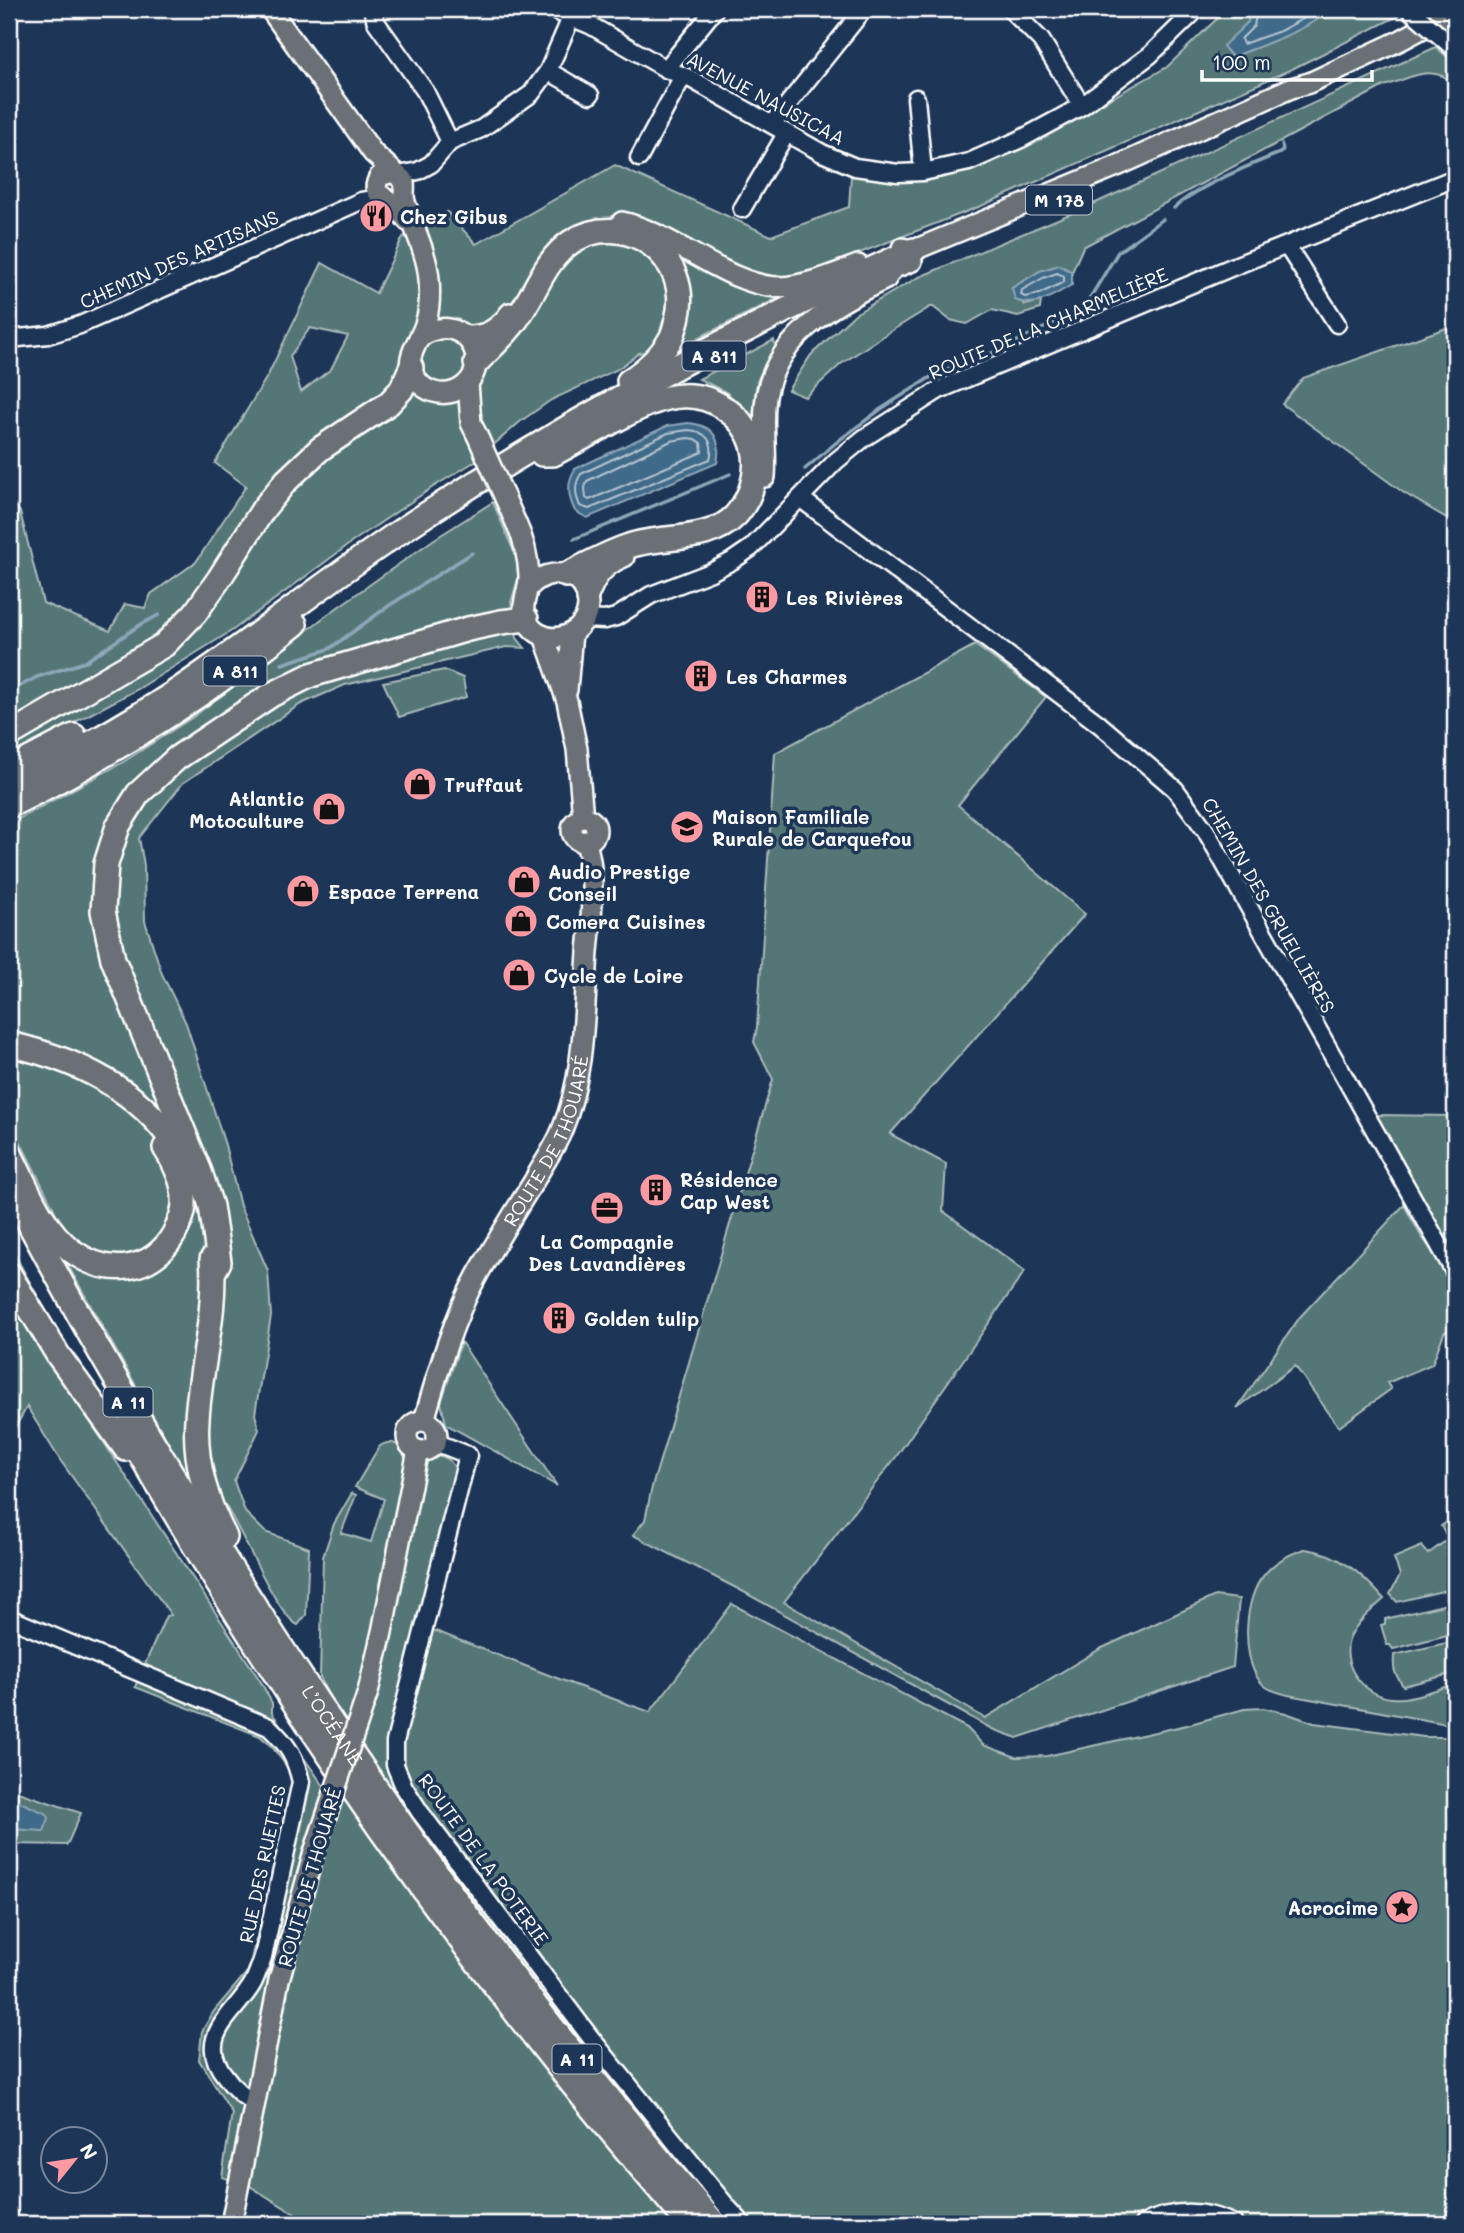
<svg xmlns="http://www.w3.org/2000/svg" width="1464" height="2233" font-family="Mali,sans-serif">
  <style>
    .green { fill: #547676; stroke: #aababa; stroke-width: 2; fill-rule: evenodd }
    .water { fill: #416a89; stroke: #8da6b8; stroke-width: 2 }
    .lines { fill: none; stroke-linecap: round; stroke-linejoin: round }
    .shore { stroke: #b3c3d0; stroke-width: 2 }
    .stream { stroke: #8da6b8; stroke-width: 3.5 }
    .minor-casing { stroke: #fff; stroke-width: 21 }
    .major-casing { stroke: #fff; stroke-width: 24 }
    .highway-casing { stroke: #fff; stroke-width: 28 }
    .minor { stroke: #1d3557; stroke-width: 16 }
    .major { stroke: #6b6f75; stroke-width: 19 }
    .highway { stroke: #6b6f75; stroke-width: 23 }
    .minor-bridge-casing { stroke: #fff; stroke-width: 21; stroke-linecap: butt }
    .major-bridge-casing { stroke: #fff; stroke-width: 24; stroke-linecap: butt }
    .minor-bridge { stroke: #1d3557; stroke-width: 16 }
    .major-bridge { stroke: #6b6f75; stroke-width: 19 }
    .labels { text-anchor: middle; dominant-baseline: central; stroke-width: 7; stroke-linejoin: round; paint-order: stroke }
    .shield { fill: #1d3557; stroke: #bbc2cd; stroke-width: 2 }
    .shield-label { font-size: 18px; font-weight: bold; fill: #fff }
    .street-label { font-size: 19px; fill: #fff; stroke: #1d3557 }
    .poi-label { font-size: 19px; font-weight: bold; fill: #fff; stroke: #1d3557; text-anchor: start }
  </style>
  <rect width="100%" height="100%" fill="#1d3557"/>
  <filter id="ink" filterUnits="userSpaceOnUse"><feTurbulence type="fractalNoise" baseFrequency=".0143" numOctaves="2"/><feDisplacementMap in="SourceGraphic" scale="14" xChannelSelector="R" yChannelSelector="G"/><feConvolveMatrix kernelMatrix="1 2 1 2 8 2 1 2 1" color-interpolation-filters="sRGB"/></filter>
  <g filter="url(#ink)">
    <path class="green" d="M 1227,9 L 1251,9 L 1248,22 L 1224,46 L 1232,57 C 1262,45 1308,30 1331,9 L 1392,9 L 1398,16 L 1292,69 L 981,206 L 813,271 L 792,275 L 776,299 L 686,344 L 639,353 L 618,369 L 551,400 L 521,421 L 474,462 L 433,487 L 355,540 L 233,630 L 138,689 L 9,757 L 9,496 L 20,512 L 43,603 L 110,631 L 125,604 L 145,608 L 151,594 L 196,562 L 246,486 L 215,463 L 268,375 L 322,263 L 376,293 L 403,237 L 438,220 L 447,212 L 476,244 L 615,165 L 771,236 L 849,207 L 851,175 L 925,179 L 1013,153 L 1167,67 ZM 310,328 L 348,336 L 331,369 L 301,392 L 290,356 Z
      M 1436,47 L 1455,64 L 1455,84 C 1431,63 1411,78 1384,86 L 1083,247 L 1072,272 L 1059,265 L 1040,271 L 1012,288 L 1025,305 L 1041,301 L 1040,309 L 1018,316 L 992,310 L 967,324 L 950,320 L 932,306 L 883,336 L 841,364 L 805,397 L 788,390 L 811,355 L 855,314 L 917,278 L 1089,206 Z
      M 1455,325 L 1455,523 L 1404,493 L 1282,404 L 1303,378 Z
      M 774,340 L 775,347 L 757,381 L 753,417 L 726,392 L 699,379 Z
      M 493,502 L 519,564 L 518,579 L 511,602 L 517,638 L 525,648 L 506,647 L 345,685 L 301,704 L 183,783 L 139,838 L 144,865 L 145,921 L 162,974 L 186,1023 L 225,1145 L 240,1206 L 268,1271 L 271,1316 L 255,1414 L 259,1430 L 234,1481 L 245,1512 L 265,1532 L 309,1548 L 306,1615 L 298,1625 C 277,1616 241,1528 225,1505 C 218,1496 202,1490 192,1485 L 66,1262 L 58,1217 L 9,1119 L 9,824 L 120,764 L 193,717 L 331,612 L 433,540 Z
      M 975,645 L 1046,697 L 958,805 L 1085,914 L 890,1134 L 946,1164 L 943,1211 L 1025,1271 L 896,1457 L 784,1602 L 985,1718 L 1100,1649 L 1215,1596 L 1239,1599 L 1233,1667 L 1017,1738 L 992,1729 L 742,1591 L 633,1535 L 645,1520 L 652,1487 L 773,1079 L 754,1042 L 757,1027 L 775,753 Z
      M 444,670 L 463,678 L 466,697 L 399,717 L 383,682 Z
      M 1373,1115 L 1455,1116 L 1455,1265 Z
      M 1404,1205 L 1421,1236 L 1446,1269 L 1455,1288 L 1455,1325 L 1444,1333 L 1432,1364 L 1387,1383 L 1391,1389 L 1339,1427 L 1295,1366 L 1237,1408 L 1300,1317 Z
      M 9,1244 L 73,1361 L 74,1397 L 261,1682 L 272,1703 L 272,1713 L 338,1806 L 347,1726 L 327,1692 L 320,1677 L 323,1557 L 334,1524 L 352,1493 L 356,1495 L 341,1533 L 371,1542 L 384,1499 L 355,1487 L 379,1447 C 390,1438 404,1444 405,1459 C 408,1486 399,1513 394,1539 C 383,1593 371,1645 356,1698 L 368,1719 L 390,1648 L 422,1470 L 428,1459 C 441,1452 450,1458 456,1470 L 420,1625 L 572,1684 L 650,1712 L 732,1604 L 967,1728 L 983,1745 L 1016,1757 L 1047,1756 L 1187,1725 L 1244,1709 L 1263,1708 L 1286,1713 L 1314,1723 L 1424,1737 L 1455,1737 L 1455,2224 L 1240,2224 C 1232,2219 1221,2209 1211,2207 C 1189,2201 1147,2211 1129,2224 L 311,2224 L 248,2185 L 222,2177 L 232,2113 L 199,2060 L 202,2031 L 214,2011 L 248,1971 L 291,1800 L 291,1772 L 272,1747 L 260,1736 L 135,1687 L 166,1616 L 171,1615 L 60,1460 L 27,1407 L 9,1438 Z
      M 461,1342 L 557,1486 L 446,1424 L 441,1403 Z
      M 1447,1522 L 1450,1536 L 1455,1536 L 1455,1588 L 1397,1602 L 1390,1594 L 1400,1575 L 1394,1558 L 1422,1546 L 1428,1554 L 1448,1539 L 1441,1526 Z
      M 1305,1549 C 1339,1553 1362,1574 1384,1599 C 1372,1610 1358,1621 1351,1635 C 1338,1663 1363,1696 1392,1698 C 1410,1700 1437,1689 1455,1684 L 1455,1723 L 1447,1724 L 1288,1695 C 1277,1692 1266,1690 1259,1680 C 1241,1656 1244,1597 1264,1575 C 1275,1561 1289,1554 1305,1549 Z
      M 1455,1602 L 1455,1633 L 1393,1649 L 1390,1645 L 1387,1645 L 1381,1625 L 1385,1624 L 1385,1619 Z
      M 1455,1641 L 1455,1673 L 1403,1686 C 1394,1672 1393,1671 1394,1655 Z
      M 9,1789 L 81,1813 L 67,1845 L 9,1844 Z"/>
    <path class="water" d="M 1251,9 L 1331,9 C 1307,31 1262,45 1232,57 L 1223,46 L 1248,22 Z
      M 1059,265 L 1072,272 L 1072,285 C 1054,295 1035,309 1015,300 L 1012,288 L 1040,271 Z
      M 688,423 C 713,425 722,438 717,463 L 587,518 L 575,511 C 568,497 566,483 575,469 L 667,426 Z
      M 9,1797 L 47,1814 L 49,1818 L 44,1831 L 9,1829 Z"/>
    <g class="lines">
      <path class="shore" d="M 1257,9 L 1254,26 L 1241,39 L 1243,44 L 1280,31 L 1321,9
        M 1057,273 L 1064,276 L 1064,282 L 1039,294 L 1025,297 L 1021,295 L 1022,290 L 1043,278 Z
        M 688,430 C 705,431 715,441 710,459 L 589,509 L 580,506 C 575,495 574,484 581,474 L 668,433 Z
        M 688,438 L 695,439 L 701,443 L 702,452 L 594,498 L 589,500 L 586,498 L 585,488 L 587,481 L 671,441 Z"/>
      <path class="stream" d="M 1174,208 C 1195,188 1252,164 1280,153 L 1283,150 L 1282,145
        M 1085,306 L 1118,252 L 1163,219
        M 805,469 L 838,441 L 881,409 L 937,373 L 995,352 L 1076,312
        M 574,539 L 730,474
        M 282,664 L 329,649 L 390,605 L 472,553
        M 9,692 L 37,677 L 85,662 L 143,623 L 159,615"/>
      <defs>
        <path id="minor" d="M 372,9 L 376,22 L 425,91 L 450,142
          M 551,9 L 590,25 L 666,69 L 691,79 L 822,153 L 855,167 L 898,173 L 923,172 L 969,162 L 1021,139 L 1082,106 L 1150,55 L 1197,9
          M 1010,9 L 1041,40 L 1082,106
          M 666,69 L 715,9
          M 548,71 L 590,95
          M 916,98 L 923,172
          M 772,124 L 864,9
          M 639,158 L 683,76
          M 399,175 L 418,171 L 431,164 L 450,142 L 481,129 L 531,94 L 548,71 L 574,11
          M 742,209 L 786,134
          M 1287,246 L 1337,324
          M 9,339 L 48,335 L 80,325 L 361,201 L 383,198
          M 800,498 L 1099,724 L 1175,789 L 1206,831 L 1455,1273
          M 585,619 L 605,620 L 616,617 L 651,595 L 711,572 L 732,561 L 751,548 L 836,461 L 864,438 L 939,390 L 1237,265 L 1455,178
          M 435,1442 L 468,1455 L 395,1742 L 395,1765 L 404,1787 L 420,1812 L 591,2038 L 729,2209 L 743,2224
          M 9,1618 L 269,1727 C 288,1745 295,1756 301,1782 L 263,1957 C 260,1966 257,1975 253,1983 C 235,2015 193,2037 226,2077 C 233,2087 243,2098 255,2102
          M 1143,2224 C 1173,2209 1203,2209 1234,2224"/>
        <g id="major">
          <path d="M 270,9 L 373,153 L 404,181 C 405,189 403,195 405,202 C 413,227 427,253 429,279 C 430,292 430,308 426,321 C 421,342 400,358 417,380 C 421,386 427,390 434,392 C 445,395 455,393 464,386 C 496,360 460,307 419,338"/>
          <path d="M 393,172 L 380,176 C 370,192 381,195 392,203 C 398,208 403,215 408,221"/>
          <path d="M 622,222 C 674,233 729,287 780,287 C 806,286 834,274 858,265"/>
          <path d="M 902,248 L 914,250 L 1117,166 L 1291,88 L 1309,83 L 1401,40 L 1455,11"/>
          <path d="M 465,336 C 485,337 498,329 510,313"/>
          <path d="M 468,383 L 471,423 L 477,435"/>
          <path d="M 765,477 C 767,453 763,430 765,406 C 770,340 832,304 886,279 L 892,269 L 912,261"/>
          <path d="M 516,523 C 524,540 528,556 529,575 C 530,593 516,609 530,626 C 550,650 588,634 588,604 C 586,570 549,565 529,587"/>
          <path d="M 587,599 C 595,578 602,566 624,557"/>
          <path d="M 544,636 L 567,701 L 577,749 L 583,818"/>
          <path d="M 567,690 L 572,633"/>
          <circle cx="584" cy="830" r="12"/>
          <path id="s1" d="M 424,1421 C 438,1371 453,1318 479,1272 C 497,1241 515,1211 534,1181 C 543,1164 555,1148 562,1130 C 585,1074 584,1012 588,952 C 591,919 597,872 585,841"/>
          <circle cx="422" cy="1436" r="15"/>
          <path d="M 368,1692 L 382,1632 L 418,1450"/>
          <path d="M 231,2224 L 279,1980 L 314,1852"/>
        </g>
        <g id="highway">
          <path d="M 476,363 C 489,349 505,336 516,320 C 535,295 544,260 571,242 C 625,207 694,257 677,320 C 675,326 674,334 670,340 C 661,356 644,371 629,381"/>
          <path d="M 542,454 L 553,454 C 572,444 591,433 610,423 C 645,404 686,381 724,408 C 738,417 748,429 753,445 C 760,469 752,497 736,515 C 709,544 663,534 629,546 C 607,553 587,565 566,575"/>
          <path d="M 9,735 L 164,645 L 195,613 L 219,579 L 264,508 L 286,481 L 320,449 L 389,403 L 401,390 L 411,368"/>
          <path d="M 9,770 L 74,736"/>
          <path d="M 9,788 C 65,758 121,728 174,693 C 256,638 333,575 416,521 C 574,418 741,327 914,250"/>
          <path d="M 9,806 C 111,756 206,695 295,624"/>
          <path d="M 9,1044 C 80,1060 148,1093 184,1160"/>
          <path d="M 9,1152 C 26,1185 41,1228 72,1251 C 107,1277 152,1273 174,1234 C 179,1224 184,1214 184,1203 C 185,1183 176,1165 165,1148"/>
          <path id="s2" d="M 9,1185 C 85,1332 169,1473 258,1611 C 396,1826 547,2032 715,2224"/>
          <path d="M 212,1259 C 217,1313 200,1366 197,1419 C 194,1460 206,1501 225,1537"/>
          <path d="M 213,1273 L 219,1262 L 215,1233 L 211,1206 L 200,1172 L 113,959 L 103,911 L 106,864 L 118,826 L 138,794 L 177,758 L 271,695 L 311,675 L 468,629 L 501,622 L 526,619"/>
          <path d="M 9,1274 L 58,1355 L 126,1449"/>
          <path d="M 125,1428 C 287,1711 476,1978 689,2224"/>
        </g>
      </defs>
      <use href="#minor" class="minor-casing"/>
      <use href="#major" class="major-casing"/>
      <use href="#highway" class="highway-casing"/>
      <use href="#minor" class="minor"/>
      <use href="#major" class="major"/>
      <use href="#highway" class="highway"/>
      <defs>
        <path id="minor-bridge" d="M 1409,9 L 1455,49"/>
        <path id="major-bridge" d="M 477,435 L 516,523
          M 314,1852 L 368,1692"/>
      </defs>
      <use href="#minor-bridge" class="minor-bridge-casing"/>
      <use href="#major-bridge" class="major-bridge-casing"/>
      <use href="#minor-bridge" class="minor-bridge"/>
      <use href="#major-bridge" class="major-bridge"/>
    </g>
  </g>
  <defs>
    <symbol id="restaurant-disc" viewBox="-11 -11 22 22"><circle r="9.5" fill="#ff9aa2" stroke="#1d3557"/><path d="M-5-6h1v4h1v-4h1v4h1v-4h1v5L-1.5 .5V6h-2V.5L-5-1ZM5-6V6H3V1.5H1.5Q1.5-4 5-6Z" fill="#111"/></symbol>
    <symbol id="building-disc" viewBox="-11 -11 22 22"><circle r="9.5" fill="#ff9aa2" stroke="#1d3557"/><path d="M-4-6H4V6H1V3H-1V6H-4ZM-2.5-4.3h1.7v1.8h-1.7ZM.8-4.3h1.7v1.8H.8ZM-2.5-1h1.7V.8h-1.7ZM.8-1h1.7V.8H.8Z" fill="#111"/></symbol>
    <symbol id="shop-disc" viewBox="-11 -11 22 22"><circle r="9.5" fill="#ff9aa2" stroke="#1d3557"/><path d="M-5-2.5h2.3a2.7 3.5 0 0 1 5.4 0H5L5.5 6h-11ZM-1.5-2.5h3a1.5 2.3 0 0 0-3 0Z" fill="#111"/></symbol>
    <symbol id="school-disc" viewBox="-11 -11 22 22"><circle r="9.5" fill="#ff9aa2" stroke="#1d3557"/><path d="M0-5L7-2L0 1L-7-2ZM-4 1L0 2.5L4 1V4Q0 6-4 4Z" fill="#111"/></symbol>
    <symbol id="office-disc" viewBox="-11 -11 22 22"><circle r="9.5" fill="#ff9aa2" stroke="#1d3557"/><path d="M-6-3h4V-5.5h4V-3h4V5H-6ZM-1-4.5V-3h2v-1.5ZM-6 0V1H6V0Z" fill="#111"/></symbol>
    <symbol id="sight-disc" viewBox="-11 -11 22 22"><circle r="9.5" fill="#ff9aa2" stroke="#1d3557"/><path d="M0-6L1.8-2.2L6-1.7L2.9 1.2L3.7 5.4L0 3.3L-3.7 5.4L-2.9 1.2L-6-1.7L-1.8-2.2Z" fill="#111"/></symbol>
  </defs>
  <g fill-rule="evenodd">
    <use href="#restaurant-disc" x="357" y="197" width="38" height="38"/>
    <use href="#building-disc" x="743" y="578" width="38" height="38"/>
    <use href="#building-disc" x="682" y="657" width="38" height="38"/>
    <use href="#shop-disc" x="401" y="765" width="38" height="38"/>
    <use href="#shop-disc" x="310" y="790" width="38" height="38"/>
    <use href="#school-disc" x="668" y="808" width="38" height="38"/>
    <use href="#shop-disc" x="505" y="863" width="38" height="38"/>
    <use href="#shop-disc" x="284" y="872" width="38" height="38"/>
    <use href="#shop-disc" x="502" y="902" width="38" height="38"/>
    <use href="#shop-disc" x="500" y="956" width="38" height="38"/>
    <use href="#building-disc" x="637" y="1171" width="38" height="38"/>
    <use href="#office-disc" x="588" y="1189" width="38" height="38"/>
    <use href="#building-disc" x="540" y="1299" width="38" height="38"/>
    <use href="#sight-disc" x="1383" y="1888" width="38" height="38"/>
  </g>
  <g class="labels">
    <g class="shield">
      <rect x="1026" y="185.5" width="66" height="29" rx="5"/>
      <rect x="682.5" y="341.5" width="63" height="29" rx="5"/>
      <rect x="203.5" y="656.5" width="63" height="29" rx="5"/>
      <rect x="103.5" y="1387.5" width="49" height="29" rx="5"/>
      <rect x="552.5" y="2044.5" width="49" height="29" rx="5"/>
    </g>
    <g class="shield-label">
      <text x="1059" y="200">M 178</text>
      <text x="714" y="356">A 811</text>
      <text x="235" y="671">A 811</text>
      <text x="128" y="1402">A 11</text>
      <text x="577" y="2059">A 11</text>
    </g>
    <g class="street-label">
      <text transform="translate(766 98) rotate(28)">AVENUE NAUSICAA</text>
      <text transform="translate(179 259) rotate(-24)">CHEMIN DES ARTISANS</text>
      <text transform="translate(1048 323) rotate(-23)">ROUTE DE LA CHARMELIÈRE</text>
      <text transform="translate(1269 905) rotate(60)">CHEMIN DES GRUELLIÈRES</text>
      <text stroke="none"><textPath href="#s1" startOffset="308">ROUTE DE THOUARÉ</textPath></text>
      <text stroke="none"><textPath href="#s2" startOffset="630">L’OCÉANE</textPath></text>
      <text transform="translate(484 1859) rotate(54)">ROUTE DE LA POTERIE</text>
      <text transform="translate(262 1864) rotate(-78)">RUE DES RUETTES</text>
      <text transform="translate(309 1877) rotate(-74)">ROUTE DE THOUARÉ</text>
    </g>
    <g class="poi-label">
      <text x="400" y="216">Chez Gibus</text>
      <text x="786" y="597">Les Rivières</text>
      <text x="726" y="676">Les Charmes</text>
      <text x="444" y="784">Truffaut</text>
      <text x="304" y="798" text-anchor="end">Atlantic<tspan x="304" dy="22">Motoculture</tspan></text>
      <text x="712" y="816">Maison Familiale<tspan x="712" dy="22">Rurale de Carquefou</tspan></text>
      <text x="548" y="871">Audio Prestige<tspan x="548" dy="22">Conseil</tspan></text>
      <text x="328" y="891">Espace Terrena</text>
      <text x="546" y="921">Comera Cuisines</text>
      <text x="544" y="975">Cycle de Loire</text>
      <text x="680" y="1179">Résidence<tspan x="680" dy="22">Cap West</tspan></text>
      <text x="607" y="1241" text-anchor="middle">La Compagnie<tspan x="607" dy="22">Des Lavandières</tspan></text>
      <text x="584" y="1318">Golden tulip</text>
      <text x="1378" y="1907" text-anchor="end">Acrocime</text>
    </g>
  </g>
  <rect width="1464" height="2233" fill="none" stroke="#1d3557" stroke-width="35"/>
  <rect x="18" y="18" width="1429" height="2198" fill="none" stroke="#fff" stroke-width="2.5" filter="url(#ink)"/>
  <g transform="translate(74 2160) rotate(60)"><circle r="33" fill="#1d3557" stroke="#77869a" stroke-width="2"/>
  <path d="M0-5L12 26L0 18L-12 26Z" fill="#ff9aa2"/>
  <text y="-10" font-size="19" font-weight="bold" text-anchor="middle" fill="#ffffff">N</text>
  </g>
  <path d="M1202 70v10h170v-10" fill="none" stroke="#ffffff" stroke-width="3.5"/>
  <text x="1212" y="70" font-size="21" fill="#ffffff" stroke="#1d3557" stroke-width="5" paint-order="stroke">100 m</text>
</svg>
